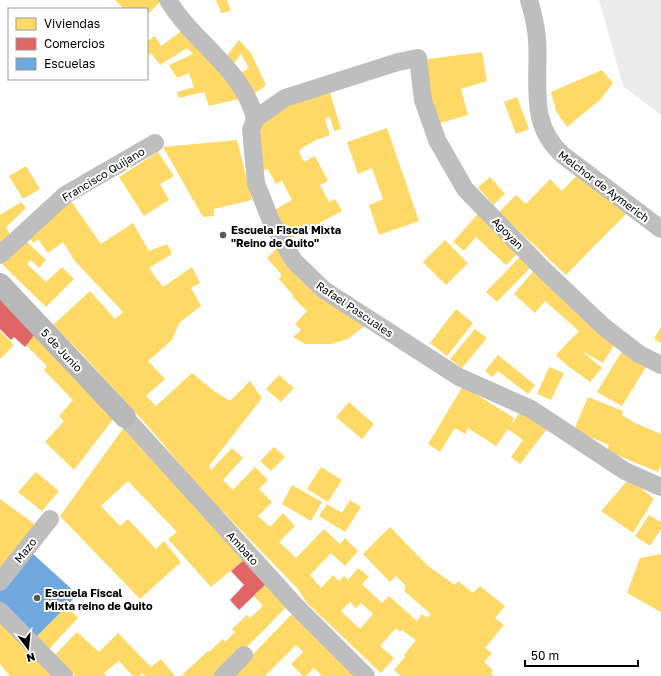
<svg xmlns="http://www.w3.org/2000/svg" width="661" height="676" font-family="'Golos Text',sans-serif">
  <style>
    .green { fill: #ebebeb }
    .homes { fill: #ffd966; fill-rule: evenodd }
    .shops { fill: #e06666 }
    .schools { fill: #6fa8dc }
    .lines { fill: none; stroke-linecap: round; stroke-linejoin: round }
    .street { stroke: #bebebe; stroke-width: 18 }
    .secondary { stroke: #b8b8b8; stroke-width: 22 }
    .poi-dot { fill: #595959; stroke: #fff; stroke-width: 1.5 }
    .labels { text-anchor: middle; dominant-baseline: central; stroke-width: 4; stroke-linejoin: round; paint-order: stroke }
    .street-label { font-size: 11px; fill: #000; stroke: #fff }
    .poi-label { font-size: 11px; font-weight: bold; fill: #000; stroke: #fff; text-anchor: start }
  </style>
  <rect width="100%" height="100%" fill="#fff"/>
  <path class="green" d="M 599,0 L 661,0 L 661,115 L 623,86 Z"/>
  <path class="homes" d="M 115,0 L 162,0 L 147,15 L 147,9 L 124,9 Z
    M 216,0 L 227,0 L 231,11 L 221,13 Z
    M 186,28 L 243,98 L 209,106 L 204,92 L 179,98 L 177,92 L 194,87 L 189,73 L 177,78 L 169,65 L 193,54 L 187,48 L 160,65 L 151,53 L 147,56 L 147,41 L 155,36 L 161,46 Z
    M 239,40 L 251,53 L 266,85 L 254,94 L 241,73 L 249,68 L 241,54 L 234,63 L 226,57 Z
    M 482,52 L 487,81 L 461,89 L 468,115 L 440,123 L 431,98 L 421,60 Z
    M 602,70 L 613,83 L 601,99 L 567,127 L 556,111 L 551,92 Z
    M 328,86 L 341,129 L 334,131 L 330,117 L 325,119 L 330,135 L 316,140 L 302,148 L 299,152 L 304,162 L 315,156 L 328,181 L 320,185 L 329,202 L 335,199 L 342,211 L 288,240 L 273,211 L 292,200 L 282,181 L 276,184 L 268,169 L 258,171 L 249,129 L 265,107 Z
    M 517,97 L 529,129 L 516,134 L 504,102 Z
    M 387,128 L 419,221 L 379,235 L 369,205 L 383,199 L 372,168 L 358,174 L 347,142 Z
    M 237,140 L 252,200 L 214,209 L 214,216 L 203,217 L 163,147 Z
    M 158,152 L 174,176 L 160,184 L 169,200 L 144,216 L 119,177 Z
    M 26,166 L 40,189 L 23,199 L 9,176 Z
    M 581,171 L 626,214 L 566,275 L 499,212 L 516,195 L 526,204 L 550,179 L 562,191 Z
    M 490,177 L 505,194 L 493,205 L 478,187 Z
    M 71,201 L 101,244 L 133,223 L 149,251 L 167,244 L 172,254 L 149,268 L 163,287 L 192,267 L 200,283 L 191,288 L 201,306 L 179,323 L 172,340 L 148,361 L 165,379 L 146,396 L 156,406 L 192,373 L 214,391 L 230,401 L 250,381 L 262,398 L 209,466 L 211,470 L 232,448 L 243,458 L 223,480 L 233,490 L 255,467 L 268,480 L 259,489 L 272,502 L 258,516 L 270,527 L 283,513 L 295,526 L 279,542 L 296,558 L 324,529 L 340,544 L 345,538 L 358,551 L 345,566 L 331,553 L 310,575 L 321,588 L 333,575 L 339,581 L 344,576 L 348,580 L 358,568 L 369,577 L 362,584 L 382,603 L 389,596 L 417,621 L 422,614 L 427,618 L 431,614 L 404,591 L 406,586 L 396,576 L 390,582 L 363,554 L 390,527 L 428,566 L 455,585 L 458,581 L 473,593 L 480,586 L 505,606 L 495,618 L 504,625 L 485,648 L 492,653 L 484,662 L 493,670 L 491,673 L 494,676 L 401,676 L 394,670 L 405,657 L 404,655 L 416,640 L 402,630 L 400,632 L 396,628 L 380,646 L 394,658 L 381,673 L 307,603 L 297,588 L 197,485 L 153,432 L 82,354 L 53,325 L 90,291 L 115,319 L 123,312 L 75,261 L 63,242 L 48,253 L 38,239 L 34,243 L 26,235 ZM 350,602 L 356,608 L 361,603 L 373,614 L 360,629 L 341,611 Z
    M 21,202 L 26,208 L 6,227 L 13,239 L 0,250 L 0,215 Z
    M 478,214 L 519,252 L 506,265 L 476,237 L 464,251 L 453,242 Z
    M 25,240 L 46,260 L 39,268 L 31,260 L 27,264 L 46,282 L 62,267 L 74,279 L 46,307 L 1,263 Z
    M 445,240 L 468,263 L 446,285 L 423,262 Z
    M 278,247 L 367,324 L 348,339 L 331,344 L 305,344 L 293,337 L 301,330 L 295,324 L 307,311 L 292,296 L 293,295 L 279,279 L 282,275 L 267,258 Z
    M 520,257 L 531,267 L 497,302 L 486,292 Z
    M 536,268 L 618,339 L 603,363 L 582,351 L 602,368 L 590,382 L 568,366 L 556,355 L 579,331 L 545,301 L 535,313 L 514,294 Z
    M 456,309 L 473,323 L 447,356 L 430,343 Z
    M 661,327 L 661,343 L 654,339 Z
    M 475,329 L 487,338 L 462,368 L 450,359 Z
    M 0,331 L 14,345 L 0,359 Z
    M 35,334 L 114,418 L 74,470 L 45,442 L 64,421 L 59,416 L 73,400 L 44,370 L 47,366 L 26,345 Z
    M 624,348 L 649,362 L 622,406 L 597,392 Z
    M 498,355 L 535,385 L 528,394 L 498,371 L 492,377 L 485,371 Z
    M 549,367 L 564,373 L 551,400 L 537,394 Z
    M 279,375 L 294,388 L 281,402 L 266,389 Z
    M 463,386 L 514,418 L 509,427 L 522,410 L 547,429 L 520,464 L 511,457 L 523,440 L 508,429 L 496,446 L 468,428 L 465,434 L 455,428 L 440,452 L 428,444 Z
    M 588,397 L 623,411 L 622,415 L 635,423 L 661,434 L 661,465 L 658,472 L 607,451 L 609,445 L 574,430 Z
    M 349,402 L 374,424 L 362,439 L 336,417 Z
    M 125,426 L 245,559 L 211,587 L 168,539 L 177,532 L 128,481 L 101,506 L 120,526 L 128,519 L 156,549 L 164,541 L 181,562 L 140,599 L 60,516 Z
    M 274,447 L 285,457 L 271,471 L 260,461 Z
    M 321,467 L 342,480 L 328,502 L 307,489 Z
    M 36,472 L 59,491 L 42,511 L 18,492 Z
    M 629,479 L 643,485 L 642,489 L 654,499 L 633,533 L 601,511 Z
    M 292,485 L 322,502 L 311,521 L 282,504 Z
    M 0,499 L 37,526 L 0,572 Z
    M 350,500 L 361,507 L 345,532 L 319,516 L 327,504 L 342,513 Z
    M 649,515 L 661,522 L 661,529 L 650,546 L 635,536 Z
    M 661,554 L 661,612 L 627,593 L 640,558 Z
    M 266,584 L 287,606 L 263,631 L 216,676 L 181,676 L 208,651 L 209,652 L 223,639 L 225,642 L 235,632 L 232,629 L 247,615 L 250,618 L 263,606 L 254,596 Z
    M 67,606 L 78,618 L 48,650 L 36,637 Z
    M 292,614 L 357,676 L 322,676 L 314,668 L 306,676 L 303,676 L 291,664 L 303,652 L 296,645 L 265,676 L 232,676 Z
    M 0,622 L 54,676 L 10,676 L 0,664 Z
    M 77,632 L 99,652 L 118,633 L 151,667 L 161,659 L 175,676 L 145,676 L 143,673 L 139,676 L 133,676 L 119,661 L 104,673 L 107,676 L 75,676 L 54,656 Z"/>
  <path class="shops" d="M 0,297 L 35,334 L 25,347 L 14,337 L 11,340 L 0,329 Z
    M 245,559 L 266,584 L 239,610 L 230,600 L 244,585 L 231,571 Z"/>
  <path class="schools" d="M 31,552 L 77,594 L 67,606 L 36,637 L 0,602 L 0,590 Z"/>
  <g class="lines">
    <path class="street" d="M 168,0 C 192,41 245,71 255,119 L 251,130 L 256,183 L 271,221 L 294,261 L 324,290 L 459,377 L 531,409 L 625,471 L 661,487
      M 529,0 C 533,13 536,26 537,39 C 540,82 527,125 564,156 L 661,229
      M 255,119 L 285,98 L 398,62 L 418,58 L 423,100 L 437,140 L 465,189 L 543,269 L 604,327 L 639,354 L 661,365
      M 0,255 L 65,195 L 155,143
      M 125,417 L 295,605 L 366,676
      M 0,582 L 50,519
      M 0,611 L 64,676
      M 223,676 L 244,655"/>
    <path class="secondary" d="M 0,284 L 125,417"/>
  </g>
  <g class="poi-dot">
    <circle cx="223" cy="235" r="4"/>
    <circle cx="37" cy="598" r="4"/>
  </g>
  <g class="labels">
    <g class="street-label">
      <text transform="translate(103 174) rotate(-31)">Francisco Quijano</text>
      <text transform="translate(604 186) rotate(37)">Melchor de Aymerich</text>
      <text transform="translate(508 233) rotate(46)">Agoyan</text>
      <text transform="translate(355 309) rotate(34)">Rafael Pascuales</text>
      <text transform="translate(62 350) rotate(47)">5 de Junio</text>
      <text transform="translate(243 548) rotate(48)">Ambato</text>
      <text transform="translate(25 550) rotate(-51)">Mazo</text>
    </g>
    <g class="poi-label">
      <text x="231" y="229">Escuela Fiscal Mixta<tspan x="231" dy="13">"Reino de Quito"</tspan></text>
      <text x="45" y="592">Escuela Fiscal<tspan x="45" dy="13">Mixta reino de Quito</tspan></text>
    </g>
  </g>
  <rect x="8" y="8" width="140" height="72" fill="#ffffff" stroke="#999999"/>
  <rect x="16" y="18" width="20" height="12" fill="#ffd966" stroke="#999999"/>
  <text x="44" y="28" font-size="12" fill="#000000">Viviendas</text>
  <rect x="16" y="38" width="20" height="12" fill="#e06666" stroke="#999999"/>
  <text x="44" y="48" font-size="12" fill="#000000">Comercios</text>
  <rect x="16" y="58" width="20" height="12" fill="#6fa8dc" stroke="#999999"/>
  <text x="44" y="68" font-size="12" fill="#000000">Escuelas</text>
  <g transform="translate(28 648) rotate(164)" stroke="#ffffff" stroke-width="3" paint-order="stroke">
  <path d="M0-3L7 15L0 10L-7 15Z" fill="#000000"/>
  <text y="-6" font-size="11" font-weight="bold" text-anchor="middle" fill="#000000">N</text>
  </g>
  <path d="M525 660v6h113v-6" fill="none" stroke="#000000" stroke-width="2"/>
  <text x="531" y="660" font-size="12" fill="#000000" stroke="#ffffff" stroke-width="3" paint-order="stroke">50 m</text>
</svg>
